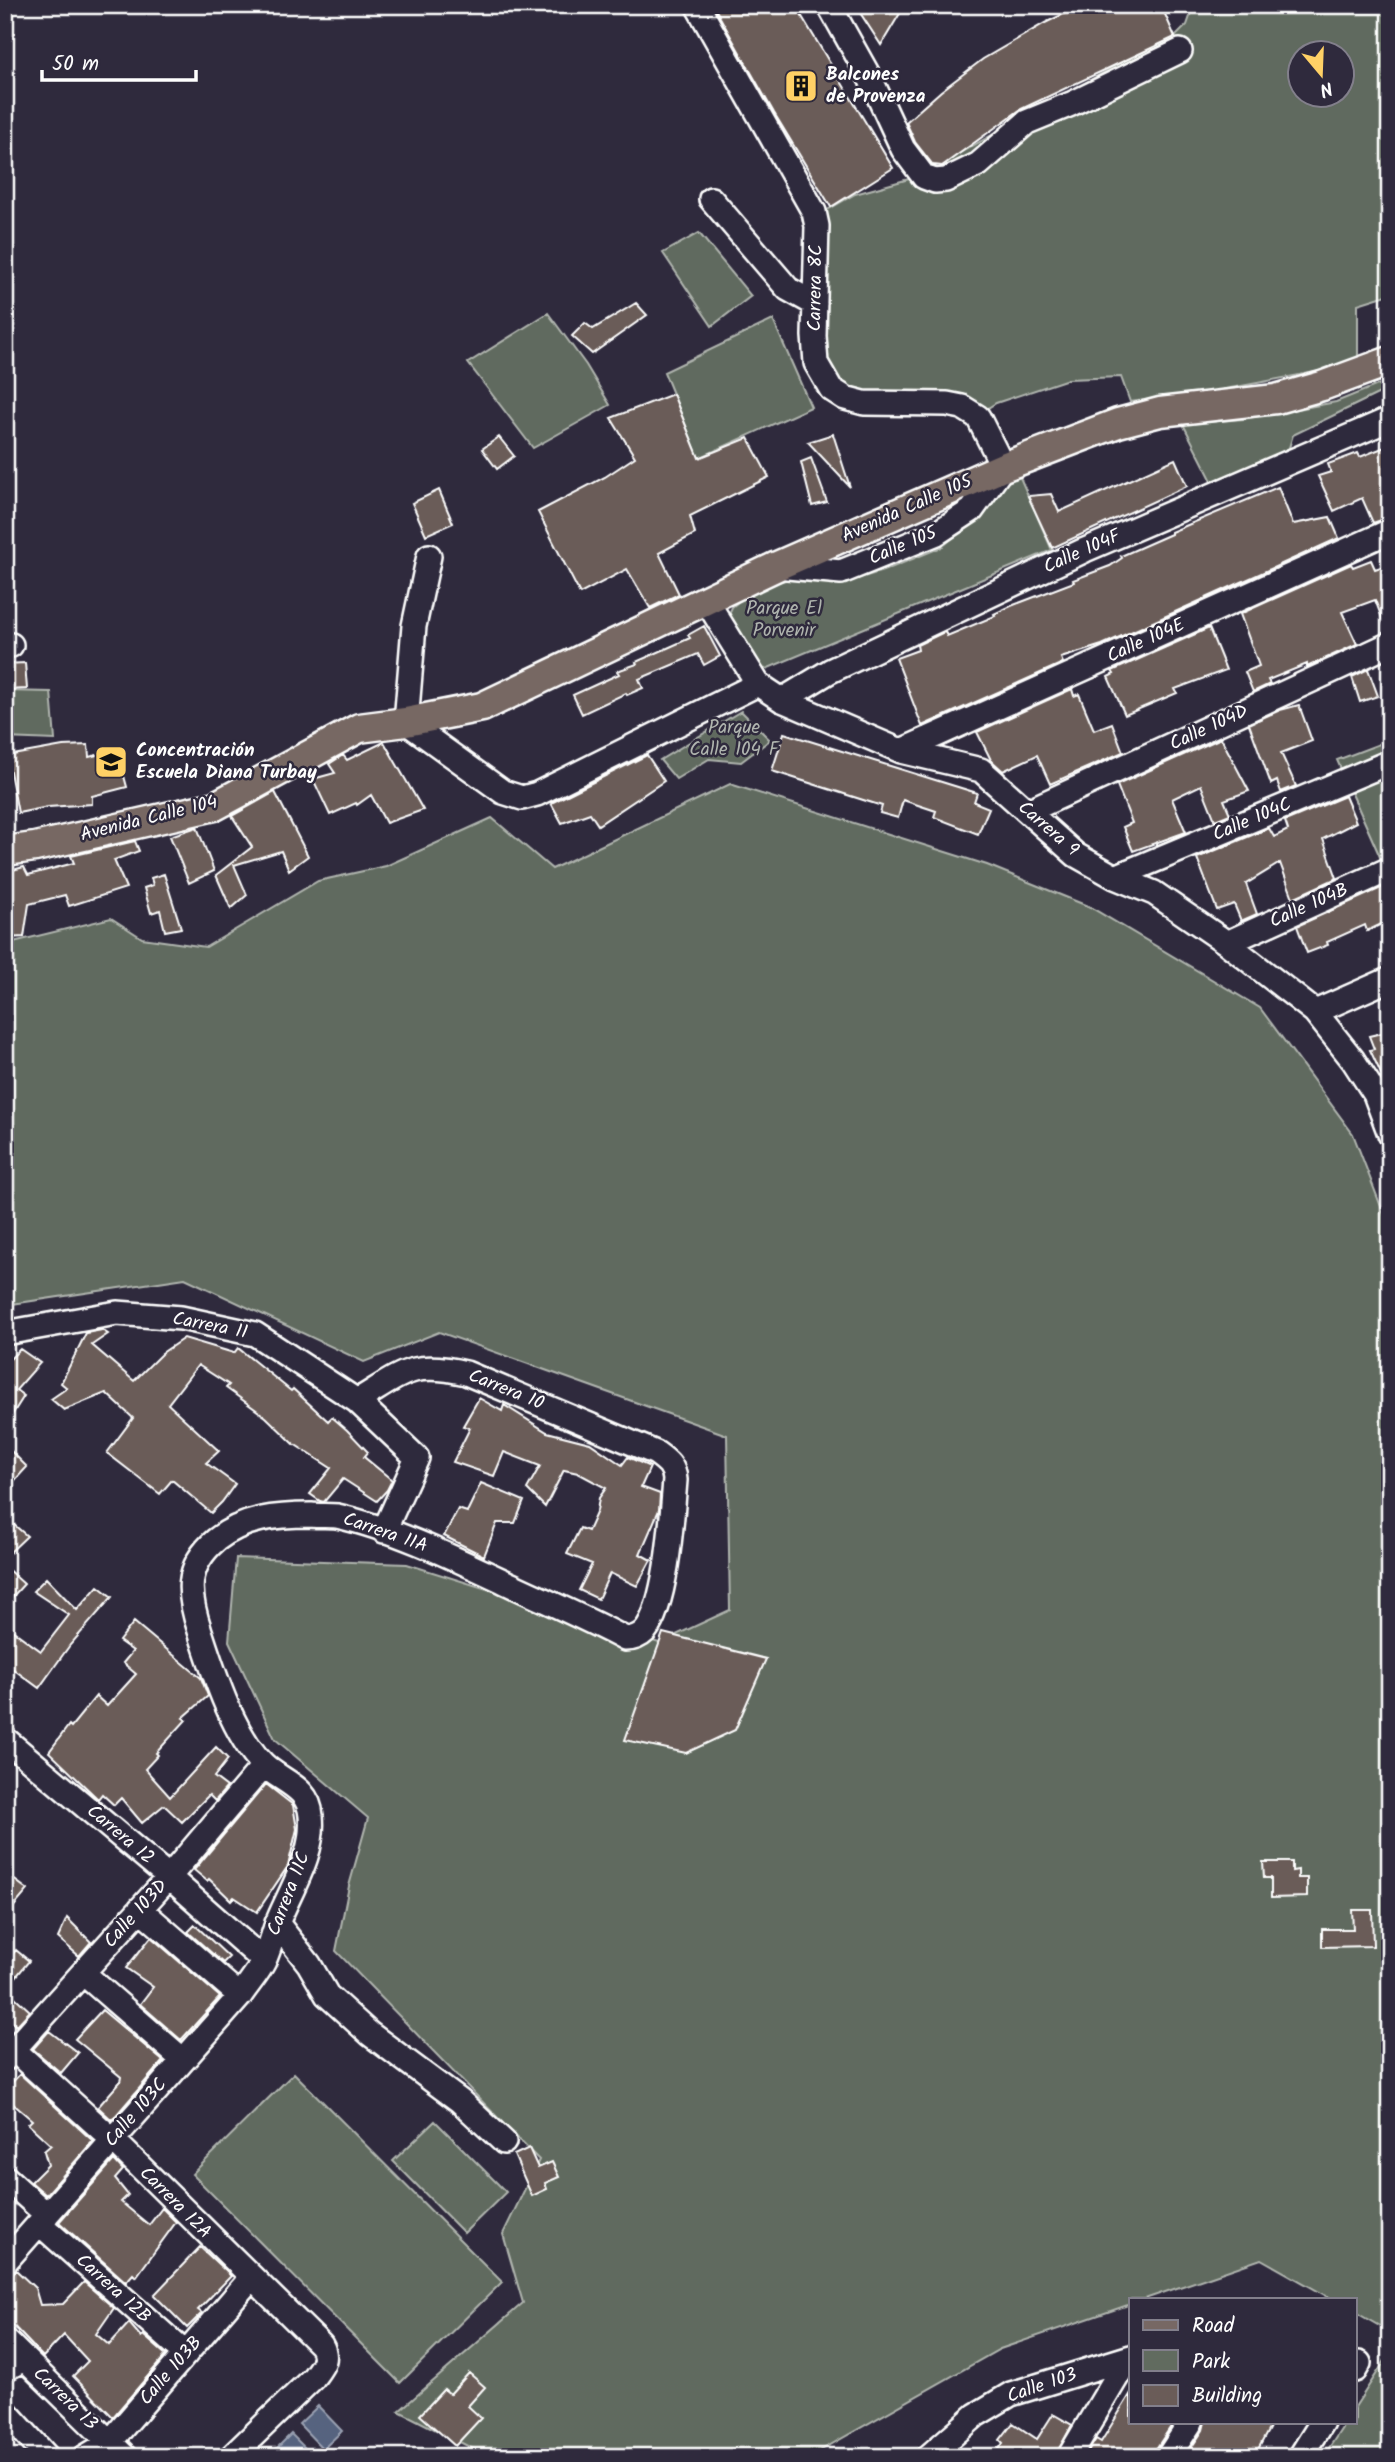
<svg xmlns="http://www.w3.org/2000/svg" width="1395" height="2462" font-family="Kalam,sans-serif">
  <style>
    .green { fill: #616b5f; stroke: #b0b5af; stroke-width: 2; fill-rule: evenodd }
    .water { fill: #56637f; stroke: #9aa1b2; stroke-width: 2 }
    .building { fill: #6a5c58; stroke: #fff; stroke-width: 2 }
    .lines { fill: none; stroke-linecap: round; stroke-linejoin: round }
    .minor-casing { stroke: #fff; stroke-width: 28 }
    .major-casing { stroke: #fff; stroke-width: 33 }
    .minor { stroke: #2f2a3d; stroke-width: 23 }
    .major { stroke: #776864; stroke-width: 28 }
    .labels { text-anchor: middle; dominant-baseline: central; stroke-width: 5; stroke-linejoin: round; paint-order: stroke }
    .poi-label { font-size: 19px; font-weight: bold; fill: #fff; stroke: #2f2a3d; text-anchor: start }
    .street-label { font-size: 19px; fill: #fff; stroke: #2f2a3d }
    .park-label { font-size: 19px; fill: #b0b5af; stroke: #2f2a3d }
  </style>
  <rect width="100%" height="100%" fill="#2f2a3d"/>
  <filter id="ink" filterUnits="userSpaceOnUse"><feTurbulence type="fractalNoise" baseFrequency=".0143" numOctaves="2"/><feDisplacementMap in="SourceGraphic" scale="14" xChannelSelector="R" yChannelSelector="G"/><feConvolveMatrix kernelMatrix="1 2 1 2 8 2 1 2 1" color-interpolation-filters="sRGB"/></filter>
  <g filter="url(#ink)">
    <path class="green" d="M 1194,5 L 1390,5 L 1390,294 L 1358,304 L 1358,364 L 1204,393 L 1130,402 L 1121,377 L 1068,379 L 996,403 L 980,413 L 844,394 L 819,350 L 824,212 L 855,194 L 934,172 L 958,154 L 1119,64 L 1175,37 L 1187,25 ZM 1300,52 L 1342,52 L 1342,94 L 1300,94 Z
      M 699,233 L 751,296 L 712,326 L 663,253 Z
      M 548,313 L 586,365 L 610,405 L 533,448 L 468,363 Z
      M 773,320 L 811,407 L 699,458 L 664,372 Z
      M 1390,380 L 1390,388 L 1293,435 L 1287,454 L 1213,483 L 1183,424 L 1243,419 L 1336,402 Z
      M 1015,466 L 1052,550 L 766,669 L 754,668 L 727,618 L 732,607 L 744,597 L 755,589 L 774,583 L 797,577 L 818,576 L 856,579 L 883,571 L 942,547 L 989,508 L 990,496 Z
      M 5,691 L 51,692 L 55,740 L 5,738 Z
      M 741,711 L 770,740 L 741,762 L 709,759 L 676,779 L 660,760 Z
      M 1390,740 L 1390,867 L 1385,868 L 1337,760 Z
      M 730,784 L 987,865 L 1090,907 L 1260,1008 L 1353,1134 L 1390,1230 L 1390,2332 L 1355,2312 L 1355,2299 L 1332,2299 L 1261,2259 L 1145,2299 L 1131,2299 L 1131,2304 L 1000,2349 L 809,2457 L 489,2457 L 399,2411 L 523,2303 L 503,2234 L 539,2160 L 336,1951 L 349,1886 L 368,1818 L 275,1739 L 229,1641 L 236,1558 L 407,1564 L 659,1643 L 730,1610 L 727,1435 L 439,1332 L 364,1362 L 185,1278 L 5,1305 L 5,944 L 111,918 L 142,938 L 206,947 L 318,881 L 386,866 L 492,818 L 552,869 Z
      M 294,2073 L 502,2282 L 400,2383 L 192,2174 Z
      M 435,2121 L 506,2192 L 464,2233 L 393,2161 Z
      M 1390,2353 L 1390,2457 L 1323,2457 L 1346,2422 L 1355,2422 L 1355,2407 Z"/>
    <path class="water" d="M 318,2406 L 342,2431 L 323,2449 L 299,2424 Z
      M 291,2434 L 314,2457 L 268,2457 Z"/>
    <path class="building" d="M 713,5 L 795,5 L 893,168 L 831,207 L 774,113 Z
      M 855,5 L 905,5 L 881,45 Z
      M 1082,5 L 1161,5 L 1175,37 L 1021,109 L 942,166 L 933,165 L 915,142 L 906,122 L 941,91 L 983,59 L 1045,23 Z
      M 636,303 L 647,315 L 592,354 L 572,336 L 585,323 L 593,329 Z
      M 673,394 L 699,458 L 748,438 L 769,477 L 690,516 L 695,534 L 659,553 L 679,594 L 650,608 L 627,569 L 580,594 L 538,512 L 605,477 L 635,457 L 611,418 Z
      M 833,434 L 850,487 L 808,442 Z
      M 499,437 L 514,456 L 497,469 L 482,449 Z
      M 1390,445 L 1390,517 L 1373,523 L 1362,498 L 1334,511 L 1318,476 L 1331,472 L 1328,464 L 1358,453 L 1360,457 Z
      M 811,458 L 827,502 L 812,506 L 801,462 Z
      M 1175,459 L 1187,486 L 1052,548 L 1028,496 L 1051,494 L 1059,512 Z
      M 1278,487 L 1293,524 L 1330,517 L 1339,538 L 1102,645 L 1061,658 L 1063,663 L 922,726 L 896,658 L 918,650 L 917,645 L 942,633 L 945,632 L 947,636 L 995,616 L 994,614 L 1011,606 L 1074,582 L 1073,580 L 1110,566 L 1122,558 L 1121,556 L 1171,534 L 1171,532 Z
      M 439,490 L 453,523 L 426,535 L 412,503 Z
      M 1371,560 L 1375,569 L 1390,564 L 1390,630 L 1387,631 L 1375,600 L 1342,612 L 1357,644 L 1307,667 L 1307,664 L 1268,680 L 1270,684 L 1253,692 L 1245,672 L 1259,666 L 1240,614 L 1351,564 L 1353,567 Z
      M 704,626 L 720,656 L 704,665 L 698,654 L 639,679 L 643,688 L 627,695 L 626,693 L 582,714 L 573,695 L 619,674 L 617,671 L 637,664 L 636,662 L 690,638 L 688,635 Z
      M 1209,628 L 1226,670 L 1175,689 L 1177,693 L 1125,715 L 1108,677 L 1114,674 L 1112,671 Z
      M 25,663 L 27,689 L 5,690 L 5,664 Z
      M 1368,669 L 1378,696 L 1360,702 L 1352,677 Z
      M 1072,689 L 1074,696 L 1079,694 L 1094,730 L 1112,723 L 1123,752 L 1050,784 L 1037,755 L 1003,771 L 991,760 L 977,732 Z
      M 1299,705 L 1312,741 L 1281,753 L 1296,786 L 1281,792 L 1277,781 L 1271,784 L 1249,724 L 1280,710 Z
      M 784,733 L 977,793 L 974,802 L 989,808 L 978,834 L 934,817 L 936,811 L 903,800 L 898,818 L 880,813 L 882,806 L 772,771 Z
      M 1221,738 L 1249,791 L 1224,800 L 1230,814 L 1215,820 L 1201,785 L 1172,799 L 1186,832 L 1133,851 L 1123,827 L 1132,823 L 1117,785 Z
      M 384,742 L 423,810 L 386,823 L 371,795 L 357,805 L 356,803 L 330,815 L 313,779 L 335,773 L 329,764 L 343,755 L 347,760 Z
      M 88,745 L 89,757 L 117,750 L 127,787 L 92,796 L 92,804 L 48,807 L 18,813 L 7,756 L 63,746 Z
      M 647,755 L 664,781 L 598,825 L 590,813 L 562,823 L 551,803 Z
      M 275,792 L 308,856 L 289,870 L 281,851 L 234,865 L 247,895 L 231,909 L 216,875 L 252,847 L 232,816 Z
      M 1345,796 L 1356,822 L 1323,839 L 1337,878 L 1293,898 L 1280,863 L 1246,884 L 1257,914 L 1241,921 L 1234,904 L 1217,910 L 1197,858 L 1269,828 L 1274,837 L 1288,830 L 1285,821 Z
      M 197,827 L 214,871 L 189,883 L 170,836 Z
      M 135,841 L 139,851 L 114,860 L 126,888 L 69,906 L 65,895 L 29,904 L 24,937 L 5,938 L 5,872 L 24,867 L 28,875 L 74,863 L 71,856 Z
      M 164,874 L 181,928 L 165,931 L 160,910 L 151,913 L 144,888 L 153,885 L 151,878 Z
      M 1390,884 L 1390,920 L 1367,931 L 1365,925 L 1327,942 L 1328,945 L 1307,953 L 1297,926 Z
      M 1390,1031 L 1390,1093 L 1370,1050 L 1374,1049 L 1369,1036 Z
      M 102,1330 L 108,1334 L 92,1345 L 134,1381 L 162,1353 L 184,1338 L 234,1353 L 238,1348 L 291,1391 L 293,1389 L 328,1421 L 332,1417 L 347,1430 L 368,1452 L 364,1457 L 392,1480 L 387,1490 L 377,1501 L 343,1479 L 324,1502 L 320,1501 L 310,1494 L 331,1468 L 294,1444 L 266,1417 L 226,1388 L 229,1385 L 198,1365 L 168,1404 L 219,1451 L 206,1463 L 235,1484 L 222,1502 L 211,1513 L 172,1480 L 160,1494 L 107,1453 L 133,1418 L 106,1393 L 64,1410 L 51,1399 L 67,1388 L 61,1383 L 86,1333 Z
      M 20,1349 L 40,1363 L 16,1390 L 24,1396 L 5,1426 L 5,1364 Z
      M 479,1398 L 502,1411 L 504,1405 L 547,1432 L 590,1443 L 622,1465 L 628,1457 L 650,1467 L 641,1487 L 660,1494 L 659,1510 L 640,1554 L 651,1560 L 637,1586 L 610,1573 L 598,1599 L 579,1590 L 592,1564 L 567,1554 L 580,1528 L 588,1531 L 597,1511 L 599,1498 L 606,1488 L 578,1473 L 564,1470 L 545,1507 L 527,1489 L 540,1466 L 504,1452 L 494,1476 L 453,1462 L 470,1428 L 463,1426 Z
      M 5,1445 L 27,1467 L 5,1491 Z
      M 481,1483 L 524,1501 L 515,1523 L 497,1523 L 484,1556 L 444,1536 L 458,1509 L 467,1512 Z
      M 5,1517 L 27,1536 L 5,1557 Z
      M 5,1567 L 24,1584 L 5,1605 Z
      M 46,1578 L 77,1610 L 98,1586 L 112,1597 L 70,1645 L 39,1688 L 5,1663 L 5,1625 L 41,1651 L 69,1615 L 33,1591 Z
      M 134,1622 L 201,1678 L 208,1696 L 183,1718 L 186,1720 L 156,1753 L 158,1755 L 145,1769 L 170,1797 L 216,1747 L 228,1759 L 214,1777 L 227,1787 L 215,1801 L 209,1795 L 182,1822 L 164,1805 L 142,1823 L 121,1798 L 114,1805 L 102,1794 L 98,1799 L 49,1752 L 69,1725 L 71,1727 L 96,1696 L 107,1706 L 136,1674 L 123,1663 L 133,1651 L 119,1641 Z
      M 663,1633 L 766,1659 L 735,1730 L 686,1753 L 625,1740 Z
      M 266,1784 L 293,1805 L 297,1829 L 288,1866 L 257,1912 L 234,1897 L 231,1900 L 209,1879 L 207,1881 L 194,1870 Z
      M 1263,1862 L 1292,1862 L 1292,1871 L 1298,1870 L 1298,1878 L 1307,1878 L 1307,1897 L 1271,1898 L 1271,1878 L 1264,1878 Z
      M 12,1878 L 28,1890 L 5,1917 L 5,1886 Z
      M 1352,1910 L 1372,1910 L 1373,1946 L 1322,1947 L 1322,1929 L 1353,1929 Z
      M 67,1918 L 91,1942 L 79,1956 L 58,1938 Z
      M 195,1925 L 229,1957 L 223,1963 L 188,1932 Z
      M 151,1937 L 220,1997 L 181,2040 L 140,2004 L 153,1987 L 126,1968 Z
      M 16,1950 L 29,1961 L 6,1989 L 30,2011 L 16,2026 L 5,2015 L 5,1962 Z
      M 102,2010 L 163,2061 L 112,2120 L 98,2107 L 120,2082 L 121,2077 L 75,2039 Z
      M 49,2031 L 78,2053 L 61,2073 L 33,2049 Z
      M 20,2074 L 93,2141 L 46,2195 L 31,2182 L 48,2165 L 44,2151 L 51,2145 L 28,2124 L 32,2120 L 5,2097 L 5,2090 Z
      M 529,2148 L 538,2168 L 552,2162 L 559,2177 L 545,2183 L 547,2189 L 532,2196 L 514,2155 Z
      M 114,2160 L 123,2170 L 115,2179 L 128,2195 L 121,2202 L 149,2225 L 162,2208 L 176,2222 L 136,2277 L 133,2274 L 126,2282 L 59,2222 Z
      M 200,2247 L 231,2276 L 198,2310 L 202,2313 L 187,2328 L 154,2295 Z
      M 16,2270 L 35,2288 L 40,2305 L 63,2304 L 84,2282 L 114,2308 L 96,2334 L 109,2345 L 129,2323 L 141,2337 L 143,2335 L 166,2355 L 113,2417 L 73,2376 L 88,2361 L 64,2335 L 43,2357 L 5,2317 L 5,2280 Z
      M 469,2373 L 485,2387 L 468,2406 L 481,2418 L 455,2446 L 420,2415 L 444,2389 L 450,2394 Z
      M 1131,2393 L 1131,2422 L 1174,2422 L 1156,2449 L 1154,2457 L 1092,2457 L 1093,2455 L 1088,2452 L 1096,2439 L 1101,2442 Z
      M 1053,2414 L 1072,2425 L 1055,2457 L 994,2457 L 1003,2443 L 1000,2440 L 1013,2423 L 1037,2439 Z
      M 1205,2422 L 1259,2422 L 1270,2427 L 1254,2457 L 1185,2457 L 1203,2430 Z"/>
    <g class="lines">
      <defs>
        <path id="minor" d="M 697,5 L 814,212 L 817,226 L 814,336 L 816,363 L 831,389 L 845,398 L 864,403 L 947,404 L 962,407 L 978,417 L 1003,467 L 972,510 L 937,533 L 841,572 L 777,566
          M 829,5 L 871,80 L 903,149 L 924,177 L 935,181 L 946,180 L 979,164 L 1027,122 L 1071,104 L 1180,51
          M 711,199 L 788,289 L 815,304
          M 429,556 L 414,626 L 406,722 L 503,792 L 522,798 L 537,794 L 758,684
          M 706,600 L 758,684 L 782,700 L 901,751 L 981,770 L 1076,855 L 1115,877 L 1154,893 L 1227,943 L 1315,1012 L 1353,1060 L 1375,1094 L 1390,1134
          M 5,645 L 11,645
          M 782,700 L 830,671 L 1085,550 L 1390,419
          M 901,751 L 1390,531
          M 1028,811 L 1390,644
          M 1115,877 L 1390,762
          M 1227,943 L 1390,869
          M 1315,1012 L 1390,979
          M 5,1333 L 117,1313 L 181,1318 L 255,1334 L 357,1401 L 417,1458 L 384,1531
          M 5,1739 L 169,1877 L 264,1961
          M 140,1909 L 240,1996
          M 277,1923 L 309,1964 L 327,1995 L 370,2034 L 460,2101 L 504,2142
          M 83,1973 L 183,2060
          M 14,2050 L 113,2140 L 321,2345 C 329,2359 322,2366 313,2378 L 231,2457
          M 5,2059 L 169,1877 L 264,1765
          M 5,2177 L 47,2215
          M 40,2224 L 186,2354
          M 5,2262 L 240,1996 C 248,1984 258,1973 264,1961 C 270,1948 273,1934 278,1921 C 292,1887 315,1853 311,1816 C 309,1786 281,1782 263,1764 C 233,1735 213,1671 200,1631 C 188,1595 184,1567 216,1540 C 244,1518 276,1515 311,1515 C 319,1516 329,1515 337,1516 C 392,1528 454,1558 505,1582 C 545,1601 586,1618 625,1639 C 633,1639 639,1637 645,1631 C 667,1604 672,1517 675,1480 C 674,1466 667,1461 656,1453 L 466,1373 C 411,1360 402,1374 357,1401
          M 5,2340 L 125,2457
          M 5,2369 L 24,2359
          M 1355,2370 L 1359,2363
          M 6,2412 L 47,2457
          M 85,2457 L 110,2442 L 251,2278
          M 928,2457 L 976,2415 L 1011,2394 L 1131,2357
          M 1069,2457 L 1128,2358
          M 1168,2457 L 1191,2422
          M 1300,2457 L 1322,2422"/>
        <path id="major" d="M 5,851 L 35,847 L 215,806 L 359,728 L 406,722 L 482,707 L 777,566 L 1003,467 L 1118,423 L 1160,412 L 1276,399 L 1322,386 L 1390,361"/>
      </defs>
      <use href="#minor" class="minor-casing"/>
      <use href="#major" class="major-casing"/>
      <use href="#minor" class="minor"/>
      <use href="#major" class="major"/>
    </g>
  </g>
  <defs>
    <symbol id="building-square" viewBox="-11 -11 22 22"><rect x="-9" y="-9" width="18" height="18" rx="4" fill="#ffd166" stroke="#2f2a3d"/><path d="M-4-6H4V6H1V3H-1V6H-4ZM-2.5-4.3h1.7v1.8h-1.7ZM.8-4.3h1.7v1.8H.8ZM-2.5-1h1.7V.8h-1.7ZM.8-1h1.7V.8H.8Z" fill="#111"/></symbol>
    <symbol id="school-square" viewBox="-11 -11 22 22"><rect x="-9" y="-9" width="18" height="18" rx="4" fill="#ffd166" stroke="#2f2a3d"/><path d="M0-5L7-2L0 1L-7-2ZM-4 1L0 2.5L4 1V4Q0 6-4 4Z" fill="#111"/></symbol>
  </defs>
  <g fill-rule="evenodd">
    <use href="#building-square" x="782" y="67" width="38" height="38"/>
    <use href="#school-square" x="92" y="743" width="38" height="38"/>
  </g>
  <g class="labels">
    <g class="poi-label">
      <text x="826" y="75">Balcones<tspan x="826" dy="22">de Provenza</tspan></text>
      <text x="136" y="751">Concentración<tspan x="136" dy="22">Escuela Diana Turbay</tspan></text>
    </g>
    <g class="street-label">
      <text transform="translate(816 288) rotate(-89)">Carrera 8C</text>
      <text transform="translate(907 509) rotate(-24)">Avenida Calle 105</text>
      <text transform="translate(903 546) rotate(-23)">Calle 105</text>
      <text transform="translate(1082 552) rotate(-24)">Calle 104F</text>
      <text transform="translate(1146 641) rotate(-24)">Calle 104E</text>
      <text transform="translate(1209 728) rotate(-25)">Calle 104D</text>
      <text transform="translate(149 819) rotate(-14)">Avenida Calle 104</text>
      <text transform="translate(1252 820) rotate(-23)">Calle 104C</text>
      <text transform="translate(1048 829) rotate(41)">Carrera 9</text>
      <text transform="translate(1309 906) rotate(-24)">Calle 104B</text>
      <text transform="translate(210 1326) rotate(11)">Carrera 11</text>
      <text transform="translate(506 1390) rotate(22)">Carrera 10</text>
      <text transform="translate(385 1533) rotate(19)">Carrera 11A</text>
      <text transform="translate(120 1835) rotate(40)">Carrera 12</text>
      <text transform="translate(289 1894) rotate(-69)">Carrera 11C</text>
      <text transform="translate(136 1914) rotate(-48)">Calle 103D</text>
      <text transform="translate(136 2113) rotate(-49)">Calle 103C</text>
      <text transform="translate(175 2203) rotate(45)">Carrera 12A</text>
      <text transform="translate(113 2289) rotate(42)">Carrera 12B</text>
      <text transform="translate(171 2371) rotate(-49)">Calle 103B</text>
      <text transform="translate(1042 2386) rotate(-19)">Calle 103</text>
      <text transform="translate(65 2399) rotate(44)">Carrera 13</text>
    </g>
    <g class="park-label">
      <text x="784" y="609">Parque El<tspan x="784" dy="22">Porvenir</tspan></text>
      <text x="734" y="728">Parque<tspan x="734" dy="22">Calle 104 F</tspan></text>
    </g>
  </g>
  <rect width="1395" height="2462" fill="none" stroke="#2f2a3d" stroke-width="28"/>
  <rect x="14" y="14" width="1367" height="2434" fill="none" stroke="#fff" stroke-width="2.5" filter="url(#ink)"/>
  <rect x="1129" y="2298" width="228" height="126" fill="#2f2a3d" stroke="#827f8b" stroke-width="2"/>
  <rect x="1143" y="2320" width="35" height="10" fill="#776864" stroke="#827f8b" stroke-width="2"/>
  <text x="1192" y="2332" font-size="21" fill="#ffffff">Road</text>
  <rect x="1143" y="2350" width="35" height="21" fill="#616b5f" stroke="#827f8b" stroke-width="2"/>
  <text x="1192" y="2368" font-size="21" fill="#ffffff">Park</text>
  <rect x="1143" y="2385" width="35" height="21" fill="#6a5c58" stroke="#827f8b" stroke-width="2"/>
  <text x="1192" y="2402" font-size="21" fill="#ffffff">Building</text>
  <g transform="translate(1321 74) rotate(161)"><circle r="33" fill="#2f2a3d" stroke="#827f8b" stroke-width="2"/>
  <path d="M0-5L12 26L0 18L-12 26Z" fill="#ffd166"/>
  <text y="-10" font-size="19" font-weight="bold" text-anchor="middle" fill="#ffffff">N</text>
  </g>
  <path d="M42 70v10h154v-10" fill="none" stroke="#ffffff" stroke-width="3.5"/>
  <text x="52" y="70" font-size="21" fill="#ffffff" stroke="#2f2a3d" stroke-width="5" paint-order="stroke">50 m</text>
</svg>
